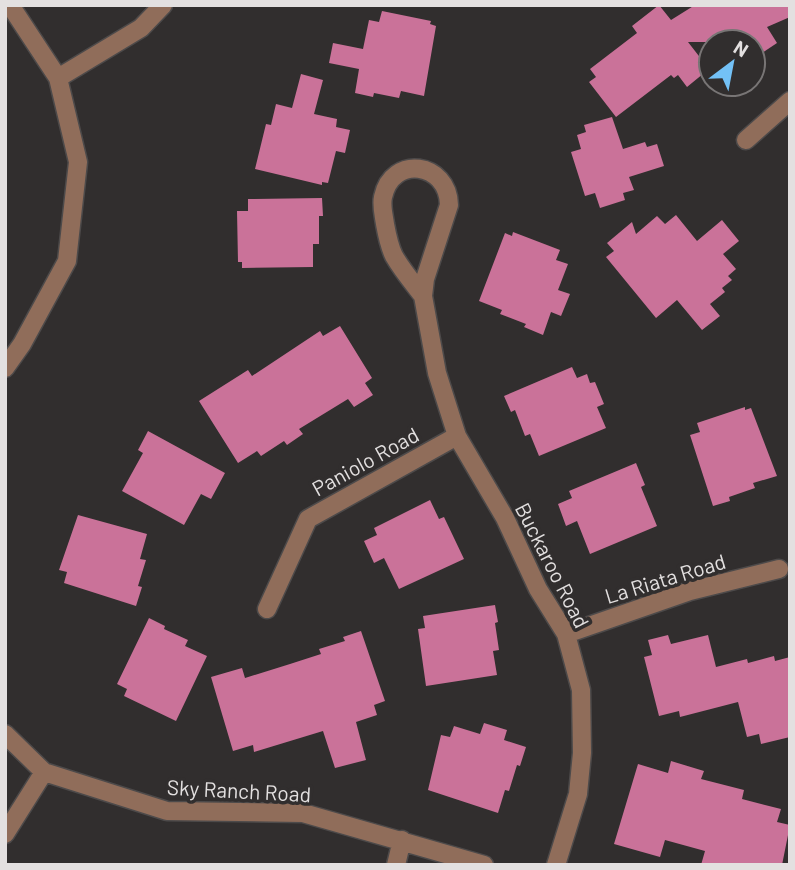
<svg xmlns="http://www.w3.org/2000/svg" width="795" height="870" font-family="Barlow,sans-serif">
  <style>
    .building { fill: #ca7299 }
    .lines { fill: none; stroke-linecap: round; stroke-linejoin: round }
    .minor-casing { stroke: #4d4a4a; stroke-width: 21 }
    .minor { stroke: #906d5a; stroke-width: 18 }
    .labels { text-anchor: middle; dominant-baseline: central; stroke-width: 7; stroke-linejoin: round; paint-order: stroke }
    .street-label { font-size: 21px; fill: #e3e0e0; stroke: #312e2e }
  </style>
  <rect width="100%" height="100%" fill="#312e2e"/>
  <path class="building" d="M 659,5 L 671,20 L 695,5 L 790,5 L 790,17 L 767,27 L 777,43 L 753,59 L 753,42 L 688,42 L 709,69 L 687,87 L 678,75 L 674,78 L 671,75 L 616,117 L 589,82 L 596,77 L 590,69 L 637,33 L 632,26 Z
    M 382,11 L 431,21 L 430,24 L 436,26 L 424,96 L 401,91 L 399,98 L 374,93 L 373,97 L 355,93 L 359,69 L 329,63 L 333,43 L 363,49 L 369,20 L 379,22 Z
    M 301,74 L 323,80 L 314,114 L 337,119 L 336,127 L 350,130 L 345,153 L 336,151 L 328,183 L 322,182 L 322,185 L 255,169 L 266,124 L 271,125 L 276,104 L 292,108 Z
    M 612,117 L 623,149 L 645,142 L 647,147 L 657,144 L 664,166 L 629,177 L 634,190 L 623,193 L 625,200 L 600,208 L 595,193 L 585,196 L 571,152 L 581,149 L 577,135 L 586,132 L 584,125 Z
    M 322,198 L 323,216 L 319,216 L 319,244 L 313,244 L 313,267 L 242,268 L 242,262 L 238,262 L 237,211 L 248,211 L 248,199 Z
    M 676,215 L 697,241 L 722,220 L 739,241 L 723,254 L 736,269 L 728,276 L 732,280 L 722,288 L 725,292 L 710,304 L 720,316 L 702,330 L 677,300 L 656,318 L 606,257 L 614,251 L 607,243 L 632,222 L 636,234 L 657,216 L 665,224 Z
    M 513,232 L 560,250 L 556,260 L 568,264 L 558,290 L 570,294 L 561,316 L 551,312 L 543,335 L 524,327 L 526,324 L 500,314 L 502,310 L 479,301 L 505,233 L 512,236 Z
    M 340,326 L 372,378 L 365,383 L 373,395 L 354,407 L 348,399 L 299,429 L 303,434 L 287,445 L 284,441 L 261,456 L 257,451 L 238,463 L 199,401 L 248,370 L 252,376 L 320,331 L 323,336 Z
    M 572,367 L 577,378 L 587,374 L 590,383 L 595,382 L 604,404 L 597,407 L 606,428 L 539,456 L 530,434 L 525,436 L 515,410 L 511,412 L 504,396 Z
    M 745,407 L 745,410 L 751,408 L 777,476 L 753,483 L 755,488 L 729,497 L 730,501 L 713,506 L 690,435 L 700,432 L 697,423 Z
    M 148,431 L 225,473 L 211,499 L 201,494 L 184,525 L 122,491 L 143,453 L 138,450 Z
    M 636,463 L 645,485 L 641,487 L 657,526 L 590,554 L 577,521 L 566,526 L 558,504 L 572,498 L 569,491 Z
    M 430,500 L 439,519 L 444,517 L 464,559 L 399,589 L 384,558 L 374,563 L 364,541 L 377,535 L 374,528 Z
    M 78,515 L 147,534 L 140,559 L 146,560 L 138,586 L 142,587 L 136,606 L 64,583 L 67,572 L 59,570 Z
    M 495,605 L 498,622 L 495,623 L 499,650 L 493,651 L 497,675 L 426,686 L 418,629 L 425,628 L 423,616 Z
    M 149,618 L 165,626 L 164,629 L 188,640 L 185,646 L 207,656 L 176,721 L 124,696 L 127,689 L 117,684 Z
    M 361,631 L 385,701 L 374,705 L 377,715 L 356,722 L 366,760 L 335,768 L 323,731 L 254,752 L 253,745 L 233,751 L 211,677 L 242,668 L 245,678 L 290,664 L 321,654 L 319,649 L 345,641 L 343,637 Z
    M 668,635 L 671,644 L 708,635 L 716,667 L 747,659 L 748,663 L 774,656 L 775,661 L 790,657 L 790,737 L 761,744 L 759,734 L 747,737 L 738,702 L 680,717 L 679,711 L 659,716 L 644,657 L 652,655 L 648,640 Z
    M 484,723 L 507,730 L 504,740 L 526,747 L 520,766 L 517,765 L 509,791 L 505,790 L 498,813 L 428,790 L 441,735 L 450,737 L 454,726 L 480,734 Z
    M 671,761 L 704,771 L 701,779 L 744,790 L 742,799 L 781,809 L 777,822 L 790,825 L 782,865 L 701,865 L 705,851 L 665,840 L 660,857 L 614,844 L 638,764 L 668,773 Z"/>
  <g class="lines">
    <defs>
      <path id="minor" d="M 58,78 L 141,28 L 163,5
        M 746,140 L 790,101
        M 423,296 C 413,283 402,270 394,256 C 389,246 387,235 385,224 C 384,216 381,206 383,197 C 392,154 448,162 449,205 L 425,279 L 423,296 L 437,373 L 457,436 L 505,518 L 538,589 L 566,634 L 581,690 L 582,753 L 578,794 L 556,865
        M 5,368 L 22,344 L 67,261 L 78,162 L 58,78 L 10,5
        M 267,609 L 308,519 L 457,436
        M 566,634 L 690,591 L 779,569
        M 5,734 L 44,772 L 167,811 L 303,813 L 484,865
        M 5,834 L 44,772
        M 396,865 L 402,840"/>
    </defs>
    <use href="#minor" class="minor-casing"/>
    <use href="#minor" class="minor"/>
  </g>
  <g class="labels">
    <g class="street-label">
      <text transform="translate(365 461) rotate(-29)">Paniolo Road</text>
      <text transform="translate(553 565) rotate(63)">Buckaroo Road</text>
      <text transform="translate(665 578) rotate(-17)">La Riata Road</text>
      <text transform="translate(239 790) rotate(3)">Sky Ranch Road</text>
    </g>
  </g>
  <rect width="795" height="870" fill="none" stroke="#e3e0e0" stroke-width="14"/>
  <g transform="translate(732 63) rotate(32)"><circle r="33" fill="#312e2e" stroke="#787575" stroke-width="2"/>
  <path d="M0-5L12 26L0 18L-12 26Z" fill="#73c1f6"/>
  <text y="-10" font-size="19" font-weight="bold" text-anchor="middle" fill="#e3e0e0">N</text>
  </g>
</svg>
